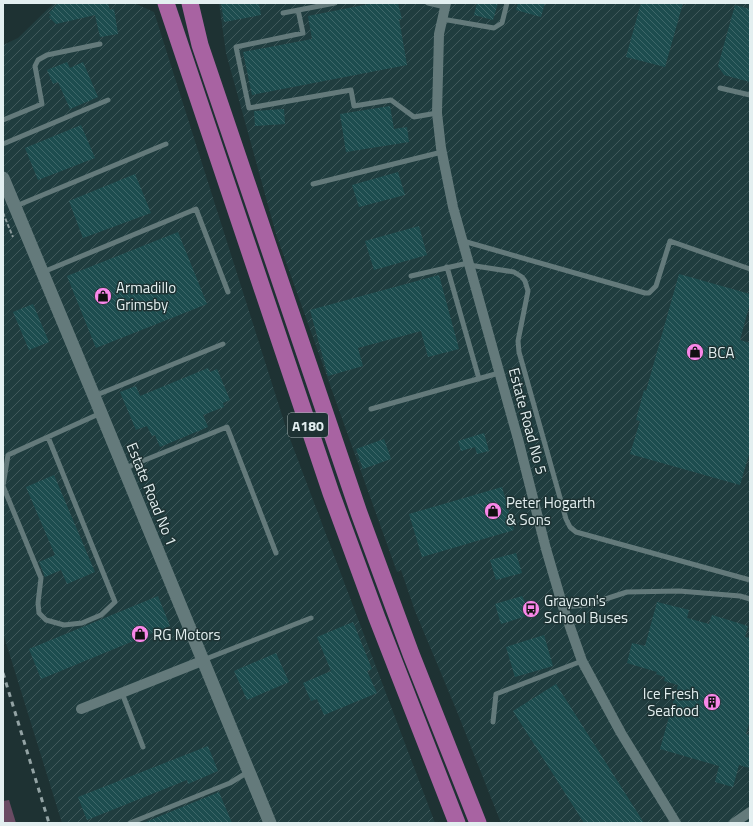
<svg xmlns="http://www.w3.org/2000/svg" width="753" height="826" font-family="'Titillium Web',sans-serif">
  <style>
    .industrial { fill: url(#industrial-furrows) }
    .pitch { fill: #694b63 }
    .building { fill: url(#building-back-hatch) }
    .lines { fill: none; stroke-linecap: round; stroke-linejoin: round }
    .path { stroke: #8a9a9b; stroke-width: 2; stroke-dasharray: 4 2; stroke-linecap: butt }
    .service { stroke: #647a7b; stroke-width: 5 }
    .minor { stroke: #647a7b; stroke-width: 10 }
    .tertiary { stroke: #647a7b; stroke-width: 13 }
    .trunk { stroke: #a863a2; stroke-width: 17 }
    .rail { stroke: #93a3a4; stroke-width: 3; stroke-dasharray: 5 5; stroke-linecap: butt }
    .labels { text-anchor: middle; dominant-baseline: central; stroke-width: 3; stroke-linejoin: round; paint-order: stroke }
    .shield { fill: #1e3233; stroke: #a8b6b7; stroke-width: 1 }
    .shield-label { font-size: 14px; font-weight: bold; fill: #e3eff0 }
    .poi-label { font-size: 15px; fill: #e3eff0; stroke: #1e3233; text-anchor: start }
    .street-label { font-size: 15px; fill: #e3eff0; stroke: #1e3233 }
  </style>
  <defs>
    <pattern id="industrial-furrows" width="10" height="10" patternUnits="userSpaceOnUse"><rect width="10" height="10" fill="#203d3f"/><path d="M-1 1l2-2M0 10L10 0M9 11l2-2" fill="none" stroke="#40595b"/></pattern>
    <pattern id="building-back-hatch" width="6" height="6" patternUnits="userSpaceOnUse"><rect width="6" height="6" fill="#1d4d4f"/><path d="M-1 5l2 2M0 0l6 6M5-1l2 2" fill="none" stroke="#3e6769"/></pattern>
  </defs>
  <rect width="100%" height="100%" fill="#1e3233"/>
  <path class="industrial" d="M 54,3 L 134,3 L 154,12 L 287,431 L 435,823 L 62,823 L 3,633 L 3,45 L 18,38 Z
    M 219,3 L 750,3 L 750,823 L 501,823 L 456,709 L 415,611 L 401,570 L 397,572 L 276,234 L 226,53 Z"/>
  <path class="pitch" d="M 9,800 L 16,823 L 3,823 L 3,801 Z"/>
  <path class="building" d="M 58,3 L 108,3 L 110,10 L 114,9 L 118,34 L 100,37 L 95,15 L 56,24 L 49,17 L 51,15 L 49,13 Z
    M 221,3 L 259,3 L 261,15 L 224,22 Z
    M 374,3 L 398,3 L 402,19 L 399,19 L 407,65 L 252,95 L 243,52 L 312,39 L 308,16 Z
    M 477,3 L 498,3 L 493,20 L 474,15 Z
    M 518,3 L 545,3 L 541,17 L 516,10 Z
    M 641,3 L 683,3 L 665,67 L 626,57 Z
    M 735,5 L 750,9 L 750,82 L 724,75 L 718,66 Z
    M 67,62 L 70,68 L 83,62 L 98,97 L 70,109 L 58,82 L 53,84 L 47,70 Z
    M 390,106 L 394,129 L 407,127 L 409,142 L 346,152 L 340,114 Z
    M 284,109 L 285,124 L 255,126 L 254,111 Z
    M 81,125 L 95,158 L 38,180 L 25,148 Z
    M 398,172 L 405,195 L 359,207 L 352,185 Z
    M 135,174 L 151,213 L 83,238 L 69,201 Z
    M 419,226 L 427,255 L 374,270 L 365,241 Z
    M 178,232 L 207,304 L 96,348 L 67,276 Z
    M 679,274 L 750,294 L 750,303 L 740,340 L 750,343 L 750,451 L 740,485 L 630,454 L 640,421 L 636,420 L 644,390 L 646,391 Z
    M 439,275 L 459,349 L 428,357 L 421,331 L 358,348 L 363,366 L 328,376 L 310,310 Z
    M 33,304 L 49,342 L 29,350 L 13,312 Z
    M 208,368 L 210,372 L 217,369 L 230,400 L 223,403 L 224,407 L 203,415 L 208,427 L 160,447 L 155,435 L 152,436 L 147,426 L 136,430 L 120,392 L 136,386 L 140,396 Z
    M 484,433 L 489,451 L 477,454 L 475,447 L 461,451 L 458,441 Z
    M 384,439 L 391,459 L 363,469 L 356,449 Z
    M 54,475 L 95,572 L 67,584 L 61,570 L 45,577 L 39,562 L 55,555 L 26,487 Z
    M 502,487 L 514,530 L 422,557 L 409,514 Z
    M 516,553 L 522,573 L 496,580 L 490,560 Z
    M 158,596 L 170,626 L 41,679 L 29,649 Z
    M 522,596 L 525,602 L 531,600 L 536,613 L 501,624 L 495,604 Z
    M 657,602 L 689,610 L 687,618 L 709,624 L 712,615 L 748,626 L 745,637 L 750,638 L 750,720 L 746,734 L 750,735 L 750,768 L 739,765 L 733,787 L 715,782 L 719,766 L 660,749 L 678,685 L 664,681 L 665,677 L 656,674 L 657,672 L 627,663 L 632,643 L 645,646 Z
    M 353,622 L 372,669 L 367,671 L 377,693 L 324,715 L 317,699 L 311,701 L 303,683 L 331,671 L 317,637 Z
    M 544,635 L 553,666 L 515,677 L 506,647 Z
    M 276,653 L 289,682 L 247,700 L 234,671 Z
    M 556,684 L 644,823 L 584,823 L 513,711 Z
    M 208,746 L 218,771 L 188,784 L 187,780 L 87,820 L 78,797 Z
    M 219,792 L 232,823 L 143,823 Z"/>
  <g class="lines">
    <path class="path" d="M 3,213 L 13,237"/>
    <path class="service" d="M 428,3 L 445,7
      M 298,10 L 303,33 L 236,47 L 249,108 L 351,90 L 354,106 L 391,100 L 414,117 L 437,113
      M 283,13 L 335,3
      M 442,19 L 494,28 L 502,23 L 507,3
      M 720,88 L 750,95
      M 3,120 L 42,104 L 35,66 L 38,60 L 47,55 L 100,44
      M 3,144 L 108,100
      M 313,184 L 442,152
      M 16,206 L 166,144
      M 463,241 L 645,293 L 649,293 L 656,286 L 670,241 L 750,269
      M 469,265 L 514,272 L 522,277 L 525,281 L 528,291 L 518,341 L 519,352 L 566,519 L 570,527 L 576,532 L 750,580
      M 447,267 L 479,379
      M 43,272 L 196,209 L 228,292
      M 411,276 L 468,263
      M 94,396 L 223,344
      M 371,409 L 499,373
      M 48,437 L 115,602 L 101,615 L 82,623 L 64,625 L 46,620 L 39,613 L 38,603 L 41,578 L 3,486 L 8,455 L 101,413
      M 125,468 L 227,427 L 276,553
      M 563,607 L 587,605 L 627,592 L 679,591 L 740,596 L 750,599
      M 203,660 L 311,618
      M 122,693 L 143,747
      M 493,722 L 496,694 L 582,661
      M 130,823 L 230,783 L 248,772"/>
    <path class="minor" d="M 446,3 L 439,34 L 437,113 L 441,148 L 453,207 L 518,439 L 546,549 L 563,607 L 582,661 L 621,733 L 676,823
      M 81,709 L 202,661
      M 734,823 L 750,812"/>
    <path class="tertiary" d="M 3,178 L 94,396 L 270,823"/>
    <path class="trunk" d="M 166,3 L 331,493 L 377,618 L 457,823
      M 190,3 L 200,45 L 359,513 L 411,654 L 478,823"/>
    <path class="rail" d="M 3,673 L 49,823"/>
  </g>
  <defs>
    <symbol id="shop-disc" viewBox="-11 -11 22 22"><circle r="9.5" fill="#f987e9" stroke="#1e3233"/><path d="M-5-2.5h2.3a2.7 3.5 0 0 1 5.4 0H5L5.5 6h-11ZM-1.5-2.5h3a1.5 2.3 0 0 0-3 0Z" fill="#111"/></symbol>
    <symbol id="bus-disc" viewBox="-11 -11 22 22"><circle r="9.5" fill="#f987e9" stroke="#1e3233"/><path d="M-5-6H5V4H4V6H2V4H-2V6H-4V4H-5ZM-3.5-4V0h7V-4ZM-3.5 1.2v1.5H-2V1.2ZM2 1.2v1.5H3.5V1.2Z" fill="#111"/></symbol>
    <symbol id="building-disc" viewBox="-11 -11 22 22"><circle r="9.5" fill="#f987e9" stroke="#1e3233"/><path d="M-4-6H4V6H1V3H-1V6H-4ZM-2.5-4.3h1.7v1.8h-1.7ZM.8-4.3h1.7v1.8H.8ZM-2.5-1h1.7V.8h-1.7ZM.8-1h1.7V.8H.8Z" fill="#111"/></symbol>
  </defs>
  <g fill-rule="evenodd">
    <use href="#shop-disc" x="93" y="286" width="20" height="20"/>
    <use href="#shop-disc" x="685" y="342" width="20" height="20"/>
    <use href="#shop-disc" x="483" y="501" width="20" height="20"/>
    <use href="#bus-disc" x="521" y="599" width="20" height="20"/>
    <use href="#shop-disc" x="130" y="624" width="20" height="20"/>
    <use href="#building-disc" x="702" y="692" width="20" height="20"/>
  </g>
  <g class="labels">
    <rect class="shield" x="288" y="413" width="40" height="24" rx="3"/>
    <g class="shield-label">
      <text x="308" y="425">A180</text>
    </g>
    <g class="poi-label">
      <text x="116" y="287">Armadillo<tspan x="116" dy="17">Grimsby</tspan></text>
      <text x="708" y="352">BCA</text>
      <text x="506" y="502">Peter Hogarth<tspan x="506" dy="17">&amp; Sons</tspan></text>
      <text x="544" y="600">Grayson's<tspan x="544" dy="17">School Buses</tspan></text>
      <text x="153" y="634">RG Motors</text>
      <text x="699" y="693" text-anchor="end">Ice Fresh<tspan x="699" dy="17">Seafood</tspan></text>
    </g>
    <g class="street-label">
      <text transform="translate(528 421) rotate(75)">Estate Road No 5</text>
      <text transform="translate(152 494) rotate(68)">Estate Road No 1</text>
    </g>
  </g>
  <rect width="753" height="826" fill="none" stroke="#e3eff0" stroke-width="8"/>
</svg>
